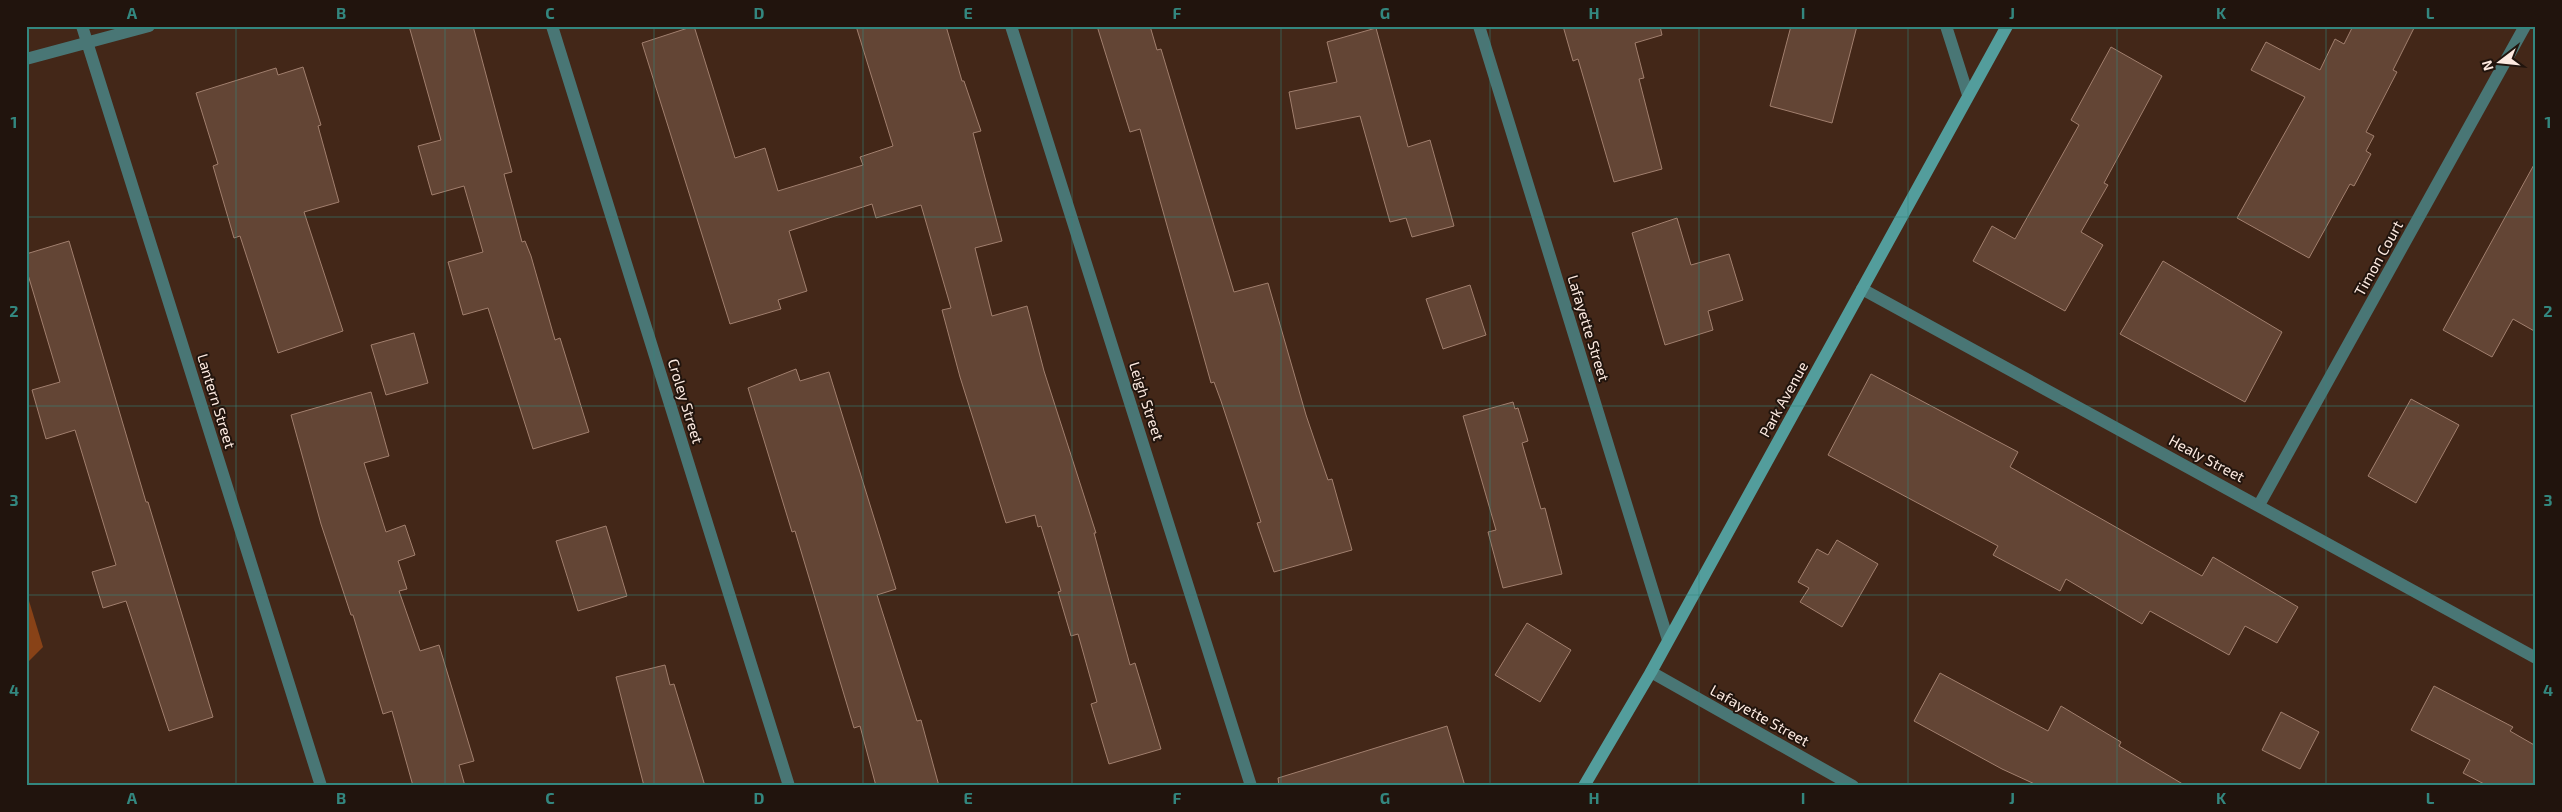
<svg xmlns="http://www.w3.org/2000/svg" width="2562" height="812" font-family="'Exo 2',sans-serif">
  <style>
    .forest { fill: #884217 }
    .building { fill: #634535; stroke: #a17f6e }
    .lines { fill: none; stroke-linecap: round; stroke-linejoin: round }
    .street { stroke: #497675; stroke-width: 12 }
    .secondary { stroke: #539d9c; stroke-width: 12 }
    .grid { fill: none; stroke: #33877f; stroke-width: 1; stroke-opacity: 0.55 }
    .labels { text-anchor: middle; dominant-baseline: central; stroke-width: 4; stroke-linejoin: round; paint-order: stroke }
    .street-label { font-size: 15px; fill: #fdeae1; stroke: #21140d }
    .neatline { fill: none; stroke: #33877f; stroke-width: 2 }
    .grid-label { font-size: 16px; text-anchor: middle; font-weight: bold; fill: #33877f }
  </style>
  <rect width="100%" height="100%" fill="#432718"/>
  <path class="forest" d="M 26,591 L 43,647 L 26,664 Z"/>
  <path class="building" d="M 409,26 L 473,26 L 512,172 L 504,174 L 522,242 L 525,241 L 531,256 L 555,340 L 560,338 L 589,432 L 533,449 L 488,308 L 463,315 L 448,262 L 483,252 L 464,186 L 432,195 L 418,146 L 441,140 Z
    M 694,26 L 735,158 L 765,148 L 778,191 L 863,165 L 860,157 L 893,146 L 856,26 L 946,26 L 962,81 L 964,81 L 981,131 L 973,133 L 1002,241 L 975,248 L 992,316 L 1027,306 L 1044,371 L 1096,533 L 1094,533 L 1130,665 L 1135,663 L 1161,749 L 1109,764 L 1091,704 L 1097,702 L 1078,634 L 1071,636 L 1058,592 L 1061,591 L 1041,526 L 1038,527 L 1035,515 L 1006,523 L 960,377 L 942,310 L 951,308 L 921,205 L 876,218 L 872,204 L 789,231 L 807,291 L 778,300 L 781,309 L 730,324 L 642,43 Z
    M 1097,26 L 1150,26 L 1157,50 L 1161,49 L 1234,292 L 1268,283 L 1306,415 L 1328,480 L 1332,479 L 1352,550 L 1274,572 L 1257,523 L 1261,522 L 1221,401 L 1214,382 L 1211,383 L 1140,129 L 1130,132 Z
    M 1563,26 L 1660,26 L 1662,35 L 1635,43 L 1644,78 L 1639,79 L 1662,169 L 1614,182 L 1578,59 L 1573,61 Z
    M 1791,26 L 1857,26 L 1832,123 L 1770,106 Z
    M 2353,26 L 2415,26 L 2393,70 L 2397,72 L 2366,132 L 2374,136 L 2366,151 L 2371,154 L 2354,186 L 2350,184 L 2309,258 L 2237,218 L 2305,97 L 2251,70 L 2266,42 L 2320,70 L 2335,39 L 2344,44 Z
    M 1376,28 L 1408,147 L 1430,140 L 1454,226 L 1412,237 L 1406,218 L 1390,222 L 1360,116 L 1296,129 L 1289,92 L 1337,82 L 1327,42 Z
    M 2111,47 L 2162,76 L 2104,183 L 2108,185 L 2081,232 L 2103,245 L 2065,311 L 1973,261 L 1992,226 L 2015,239 L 2079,125 L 2071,120 Z
    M 303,67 L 321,125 L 318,126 L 339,202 L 304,212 L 343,331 L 278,353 L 240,236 L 234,238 L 213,166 L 218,164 L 196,93 L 276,68 L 278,75 Z
    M 2536,161 L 2536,332 L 2513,319 L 2492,357 L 2443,330 Z
    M 1677,218 L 1691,265 L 1729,254 L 1743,300 L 1708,311 L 1713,330 L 1665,345 L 1632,233 Z
    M 69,241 L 146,502 L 148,502 L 213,717 L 169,731 L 126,601 L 103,608 L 92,572 L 116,565 L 75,430 L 46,439 L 32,390 L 60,382 L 26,268 L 26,254 Z
    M 2163,261 L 2282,332 L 2245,402 L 2120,334 Z
    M 1470,285 L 1486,335 L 1443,349 L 1426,299 Z
    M 414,333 L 428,383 L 386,395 L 371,345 Z
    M 796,369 L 800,381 L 829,372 L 896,589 L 877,595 L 917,721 L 921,720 L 939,786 L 876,786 L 860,726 L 854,728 L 795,531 L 792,532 L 748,388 Z
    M 1871,374 L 2018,452 L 2010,467 L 2202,576 L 2213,557 L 2298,607 L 2277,643 L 2245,626 L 2229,655 L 2150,611 L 2142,624 L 2066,579 L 2060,591 L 1993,555 L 1998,546 L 1828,455 Z
    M 371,392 L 389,456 L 364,463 L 386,532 L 405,525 L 415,555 L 398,561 L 407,589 L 399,591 L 420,651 L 439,645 L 474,761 L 459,765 L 465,786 L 413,786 L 392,711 L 383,714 L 353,615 L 351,615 L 321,524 L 291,415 Z
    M 2411,399 L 2459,425 L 2416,503 L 2368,476 Z
    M 1513,402 L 1515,409 L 1518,408 L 1528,441 L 1522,443 L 1541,509 L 1545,508 L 1562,574 L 1503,588 L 1488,532 L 1496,530 L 1463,416 Z
    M 606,526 L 627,596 L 578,611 L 556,541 Z
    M 1837,540 L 1878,564 L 1842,627 L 1800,602 L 1809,588 L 1798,582 L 1817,549 L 1828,555 Z
    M 1527,623 L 1571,650 L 1540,702 L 1495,675 Z
    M 665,665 L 670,685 L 674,684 L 705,786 L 644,786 L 616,677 Z
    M 1940,673 L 2048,731 L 2061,706 L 2121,742 L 2119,746 L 2186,786 L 2039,786 L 2002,769 L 1914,721 Z
    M 2434,686 L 2513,727 L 2510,731 L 2536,746 L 2536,786 L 2488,786 L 2463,773 L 2470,760 L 2411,730 Z
    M 2281,712 L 2319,732 L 2300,769 L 2262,750 Z
    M 1447,726 L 1465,786 L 1279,786 L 1278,778 Z"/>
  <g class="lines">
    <path class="street" d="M 82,26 L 321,786
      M 552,26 L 789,786
      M 1011,26 L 1251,786
      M 1479,26 L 1668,640
      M 1946,26 L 1968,95
      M 26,59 L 149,26
      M 1862,289 L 2536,658
      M 2259,505 L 2525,26
      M 1651,672 L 1853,786"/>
    <path class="secondary" d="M 1584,786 L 1651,672 L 2007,26"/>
  </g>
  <path class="grid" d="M 236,26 L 236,786M 445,26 L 445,786M 654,26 L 654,786M 863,26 L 863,786M 1072,26 L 1072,786M 1281,26 L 1281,786M 1490,26 L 1490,786M 1699,26 L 1699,786M 1908,26 L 1908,786M 2117,26 L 2117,786M 2326,26 L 2326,786M 26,217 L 2536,217M 26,406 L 2536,406M 26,595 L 2536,595"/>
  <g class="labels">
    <g class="street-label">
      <text transform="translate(2378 258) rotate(-61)">Timon Court</text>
      <text transform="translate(1589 328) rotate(73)">Lafayette Street</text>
      <text transform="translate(1783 399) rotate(-61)">Park Avenue</text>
      <text transform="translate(217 401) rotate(73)">Lantern Street</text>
      <text transform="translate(686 401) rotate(73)">Croley Street</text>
      <text transform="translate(1147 401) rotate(72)">Leigh Street</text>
      <text transform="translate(2207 458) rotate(28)">Healy Street</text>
      <text transform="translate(1760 715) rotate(29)">Lafayette Street</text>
    </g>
  </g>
  <rect width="2562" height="812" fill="none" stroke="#21140d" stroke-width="55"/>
  <g transform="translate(2500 62) rotate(254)" stroke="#21140d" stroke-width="4" paint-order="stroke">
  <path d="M0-4L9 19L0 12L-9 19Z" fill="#fdeae1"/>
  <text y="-8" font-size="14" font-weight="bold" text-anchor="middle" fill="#fdeae1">N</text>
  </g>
  <rect x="28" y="28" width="2506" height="756" class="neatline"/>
  <g class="grid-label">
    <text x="132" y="19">A</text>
    <text x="341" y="19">B</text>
    <text x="550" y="19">C</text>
    <text x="759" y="19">D</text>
    <text x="968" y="19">E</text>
    <text x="1177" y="19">F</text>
    <text x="1385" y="19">G</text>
    <text x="1594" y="19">H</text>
    <text x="1803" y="19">I</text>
    <text x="2012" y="19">J</text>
    <text x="2221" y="19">K</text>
    <text x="2430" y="19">L</text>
    <text x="14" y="128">1</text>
    <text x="2548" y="128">1</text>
    <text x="14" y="317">2</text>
    <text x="2548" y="317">2</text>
    <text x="14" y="506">3</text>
    <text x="2548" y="506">3</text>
    <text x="14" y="696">4</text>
    <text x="2548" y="696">4</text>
    <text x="132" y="804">A</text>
    <text x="341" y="804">B</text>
    <text x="550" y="804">C</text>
    <text x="759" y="804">D</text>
    <text x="968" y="804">E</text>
    <text x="1177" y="804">F</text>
    <text x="1385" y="804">G</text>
    <text x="1594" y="804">H</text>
    <text x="1803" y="804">I</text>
    <text x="2012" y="804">J</text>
    <text x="2221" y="804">K</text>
    <text x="2430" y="804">L</text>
  </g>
</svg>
